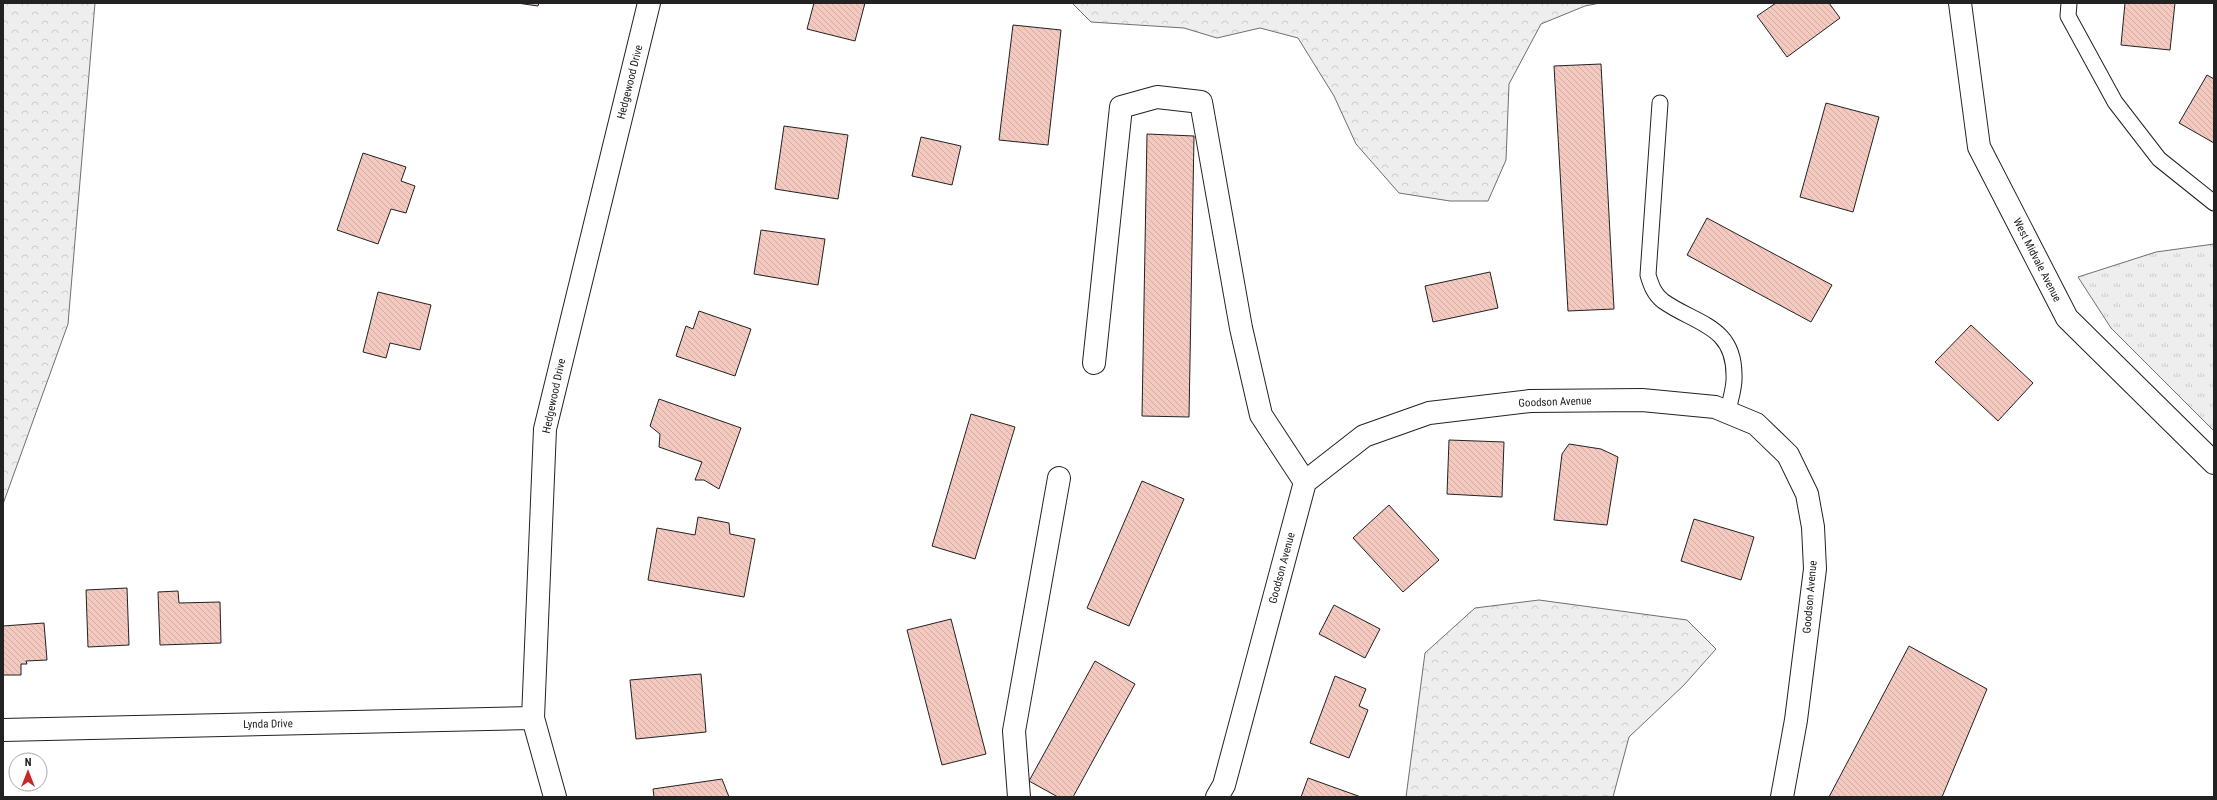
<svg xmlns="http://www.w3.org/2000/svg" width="2217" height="800" font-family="'Roboto Condensed',sans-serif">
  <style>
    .grass { fill: url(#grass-tufts); stroke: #6f6f6f }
    .forest { fill: url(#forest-crowns); stroke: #6f6f6f }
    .building { fill: url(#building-back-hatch); stroke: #222 }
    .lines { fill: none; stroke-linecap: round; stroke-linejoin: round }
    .lane-casing { stroke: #222; stroke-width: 17 }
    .street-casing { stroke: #222; stroke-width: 24 }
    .lane { stroke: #fff; stroke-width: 15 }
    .street { stroke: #fff; stroke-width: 22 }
    .labels { text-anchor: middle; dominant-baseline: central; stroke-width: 3; stroke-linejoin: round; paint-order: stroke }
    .street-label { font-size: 11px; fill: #222; stroke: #fff }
  </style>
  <defs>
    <pattern id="grass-tufts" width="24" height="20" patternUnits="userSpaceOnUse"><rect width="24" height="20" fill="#eee"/><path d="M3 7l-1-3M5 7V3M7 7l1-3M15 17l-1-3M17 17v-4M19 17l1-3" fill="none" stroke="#ccc"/></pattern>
    <pattern id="forest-crowns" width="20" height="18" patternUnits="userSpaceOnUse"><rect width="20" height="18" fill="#eee"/><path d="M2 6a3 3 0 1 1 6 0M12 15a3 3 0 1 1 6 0" fill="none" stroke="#ccc"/></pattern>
    <pattern id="building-back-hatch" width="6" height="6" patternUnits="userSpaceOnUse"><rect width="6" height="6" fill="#f3c9c0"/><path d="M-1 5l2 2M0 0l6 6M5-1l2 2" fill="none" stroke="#d0aca5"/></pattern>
  </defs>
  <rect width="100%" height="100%" fill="#fff"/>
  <path class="grass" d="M 2214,244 L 2214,431 L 2111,328 L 2078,277 L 2156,252 Z"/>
  <path class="forest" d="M 3,3 L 95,3 L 68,324 L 3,504 Z
    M 1072,3 L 1600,3 L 1585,6 L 1541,24 L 1509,84 L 1506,160 L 1488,201 L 1450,201 L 1399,193 L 1356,144 L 1334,96 L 1298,38 L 1260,28 L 1217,38 L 1184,28 L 1091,22 Z
    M 1539,600 L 1687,620 L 1716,649 L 1684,685 L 1629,737 L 1613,797 L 1406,797 L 1425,653 L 1475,608 Z"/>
  <path class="building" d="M 517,3 L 539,3 L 538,6 Z
    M 814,3 L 865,3 L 855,41 L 807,29 Z
    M 1776,3 L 1829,3 L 1840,18 L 1787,57 L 1757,16 Z
    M 2125,3 L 2175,3 L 2170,50 L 2121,45 Z
    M 1013,25 L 1061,30 L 1048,145 L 999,140 Z
    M 1601,64 L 1614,309 L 1568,311 L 1554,66 Z
    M 2207,75 L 2214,79 L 2214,143 L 2179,123 Z
    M 1826,103 L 1879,117 L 1853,212 L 1800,197 Z
    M 784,126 L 848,135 L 838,199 L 775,189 Z
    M 1147,134 L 1194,136 L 1189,417 L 1142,416 Z
    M 921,137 L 961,146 L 952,185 L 912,176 Z
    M 363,153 L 406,167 L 401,181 L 415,186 L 406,213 L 391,209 L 378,244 L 337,230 Z
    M 1707,218 L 1832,285 L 1811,322 L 1687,255 Z
    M 761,230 L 825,239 L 818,285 L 754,274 Z
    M 1490,272 L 1498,308 L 1433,322 L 1425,286 Z
    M 378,292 L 431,305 L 420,350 L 390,343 L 386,358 L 363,352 Z
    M 699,311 L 751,329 L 735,376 L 676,356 L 686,326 L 693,329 Z
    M 1971,325 L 2033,383 L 1998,421 L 1935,362 Z
    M 659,399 L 741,428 L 719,489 L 704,480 L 695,480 L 702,462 L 659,447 L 660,434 L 650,426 Z
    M 971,414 L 1015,427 L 975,559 L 932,546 Z
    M 1449,440 L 1504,442 L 1502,497 L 1447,494 Z
    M 1569,444 L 1601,449 L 1618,457 L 1607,525 L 1554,520 L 1562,454 Z
    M 1142,481 L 1184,499 L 1129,626 L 1087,608 Z
    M 1389,505 L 1439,560 L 1403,592 L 1353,538 Z
    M 698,517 L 729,523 L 730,534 L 755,539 L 744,597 L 648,580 L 657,528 L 695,535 Z
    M 1694,519 L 1754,537 L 1741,580 L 1681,561 Z
    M 127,588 L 129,645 L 88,647 L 86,590 Z
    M 178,591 L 179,603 L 220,602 L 221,643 L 160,645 L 158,592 Z
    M 1334,605 L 1380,629 L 1365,658 L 1319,634 Z
    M 951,619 L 986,754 L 942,765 L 907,630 Z
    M 44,623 L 47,660 L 26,661 L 27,664 L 21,664 L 21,675 L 3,675 L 3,626 Z
    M 1909,646 L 1987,689 L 1942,797 L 1829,797 Z
    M 1095,661 L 1135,684 L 1073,797 L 1058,797 L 1029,781 Z
    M 701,674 L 706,732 L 636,739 L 630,680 Z
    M 1335,676 L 1366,689 L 1359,706 L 1368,710 L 1349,758 L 1310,743 Z
    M 1308,778 L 1361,797 L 1301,797 Z
    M 722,779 L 729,797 L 654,797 L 653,789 Z"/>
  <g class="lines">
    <defs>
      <path id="lane" d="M 2069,3 L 2068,16 L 2115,102 L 2159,159 L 2214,203
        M 1660,103 L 1648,275 C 1651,285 1654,294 1663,301 C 1695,324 1734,325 1734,375 C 1735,387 1730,400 1728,411"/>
      <path id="street" d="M 1960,3 L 1979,147 L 2067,318 L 2214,463
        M 1094,363 L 1121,107 L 1157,97 L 1201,102 L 1241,328 L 1261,415 L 1305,482
        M 3,730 L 533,718
        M 555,797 L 533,718 L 545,429 L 649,3
        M 1019,797 L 1014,731 L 1059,478
        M 1217,797 L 1224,785 L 1305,482 L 1364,436 L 1429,413 L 1530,401 L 1642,400 L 1715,407 L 1756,424 L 1788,455 L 1807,494 L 1813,527 L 1815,569 L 1796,720 L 1782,797"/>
    </defs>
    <use href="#lane" class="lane-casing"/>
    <use href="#street" class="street-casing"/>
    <use href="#lane" class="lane"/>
    <use href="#street" class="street"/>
  </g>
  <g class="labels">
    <g class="street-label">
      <text transform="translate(630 82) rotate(-76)">Hedgewood Drive</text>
      <text transform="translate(2037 260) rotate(63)">West Midvale Avenue</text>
      <text transform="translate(554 396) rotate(-78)">Hedgewood Drive</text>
      <text transform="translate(1555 402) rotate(-2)">Goodson Avenue</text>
      <text transform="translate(1282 568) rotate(-75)">Goodson Avenue</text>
      <text transform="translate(1810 597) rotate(-85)">Goodson Avenue</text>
      <text transform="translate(268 724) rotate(-1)">Lynda Drive</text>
    </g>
  </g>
  <rect width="2217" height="800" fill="none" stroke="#222222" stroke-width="8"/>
  <g transform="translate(28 772)"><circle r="19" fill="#ffffff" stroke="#a7a7a7"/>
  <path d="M0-3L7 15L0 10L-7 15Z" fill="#c62828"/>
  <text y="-6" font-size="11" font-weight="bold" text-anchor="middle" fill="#222222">N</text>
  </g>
</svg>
